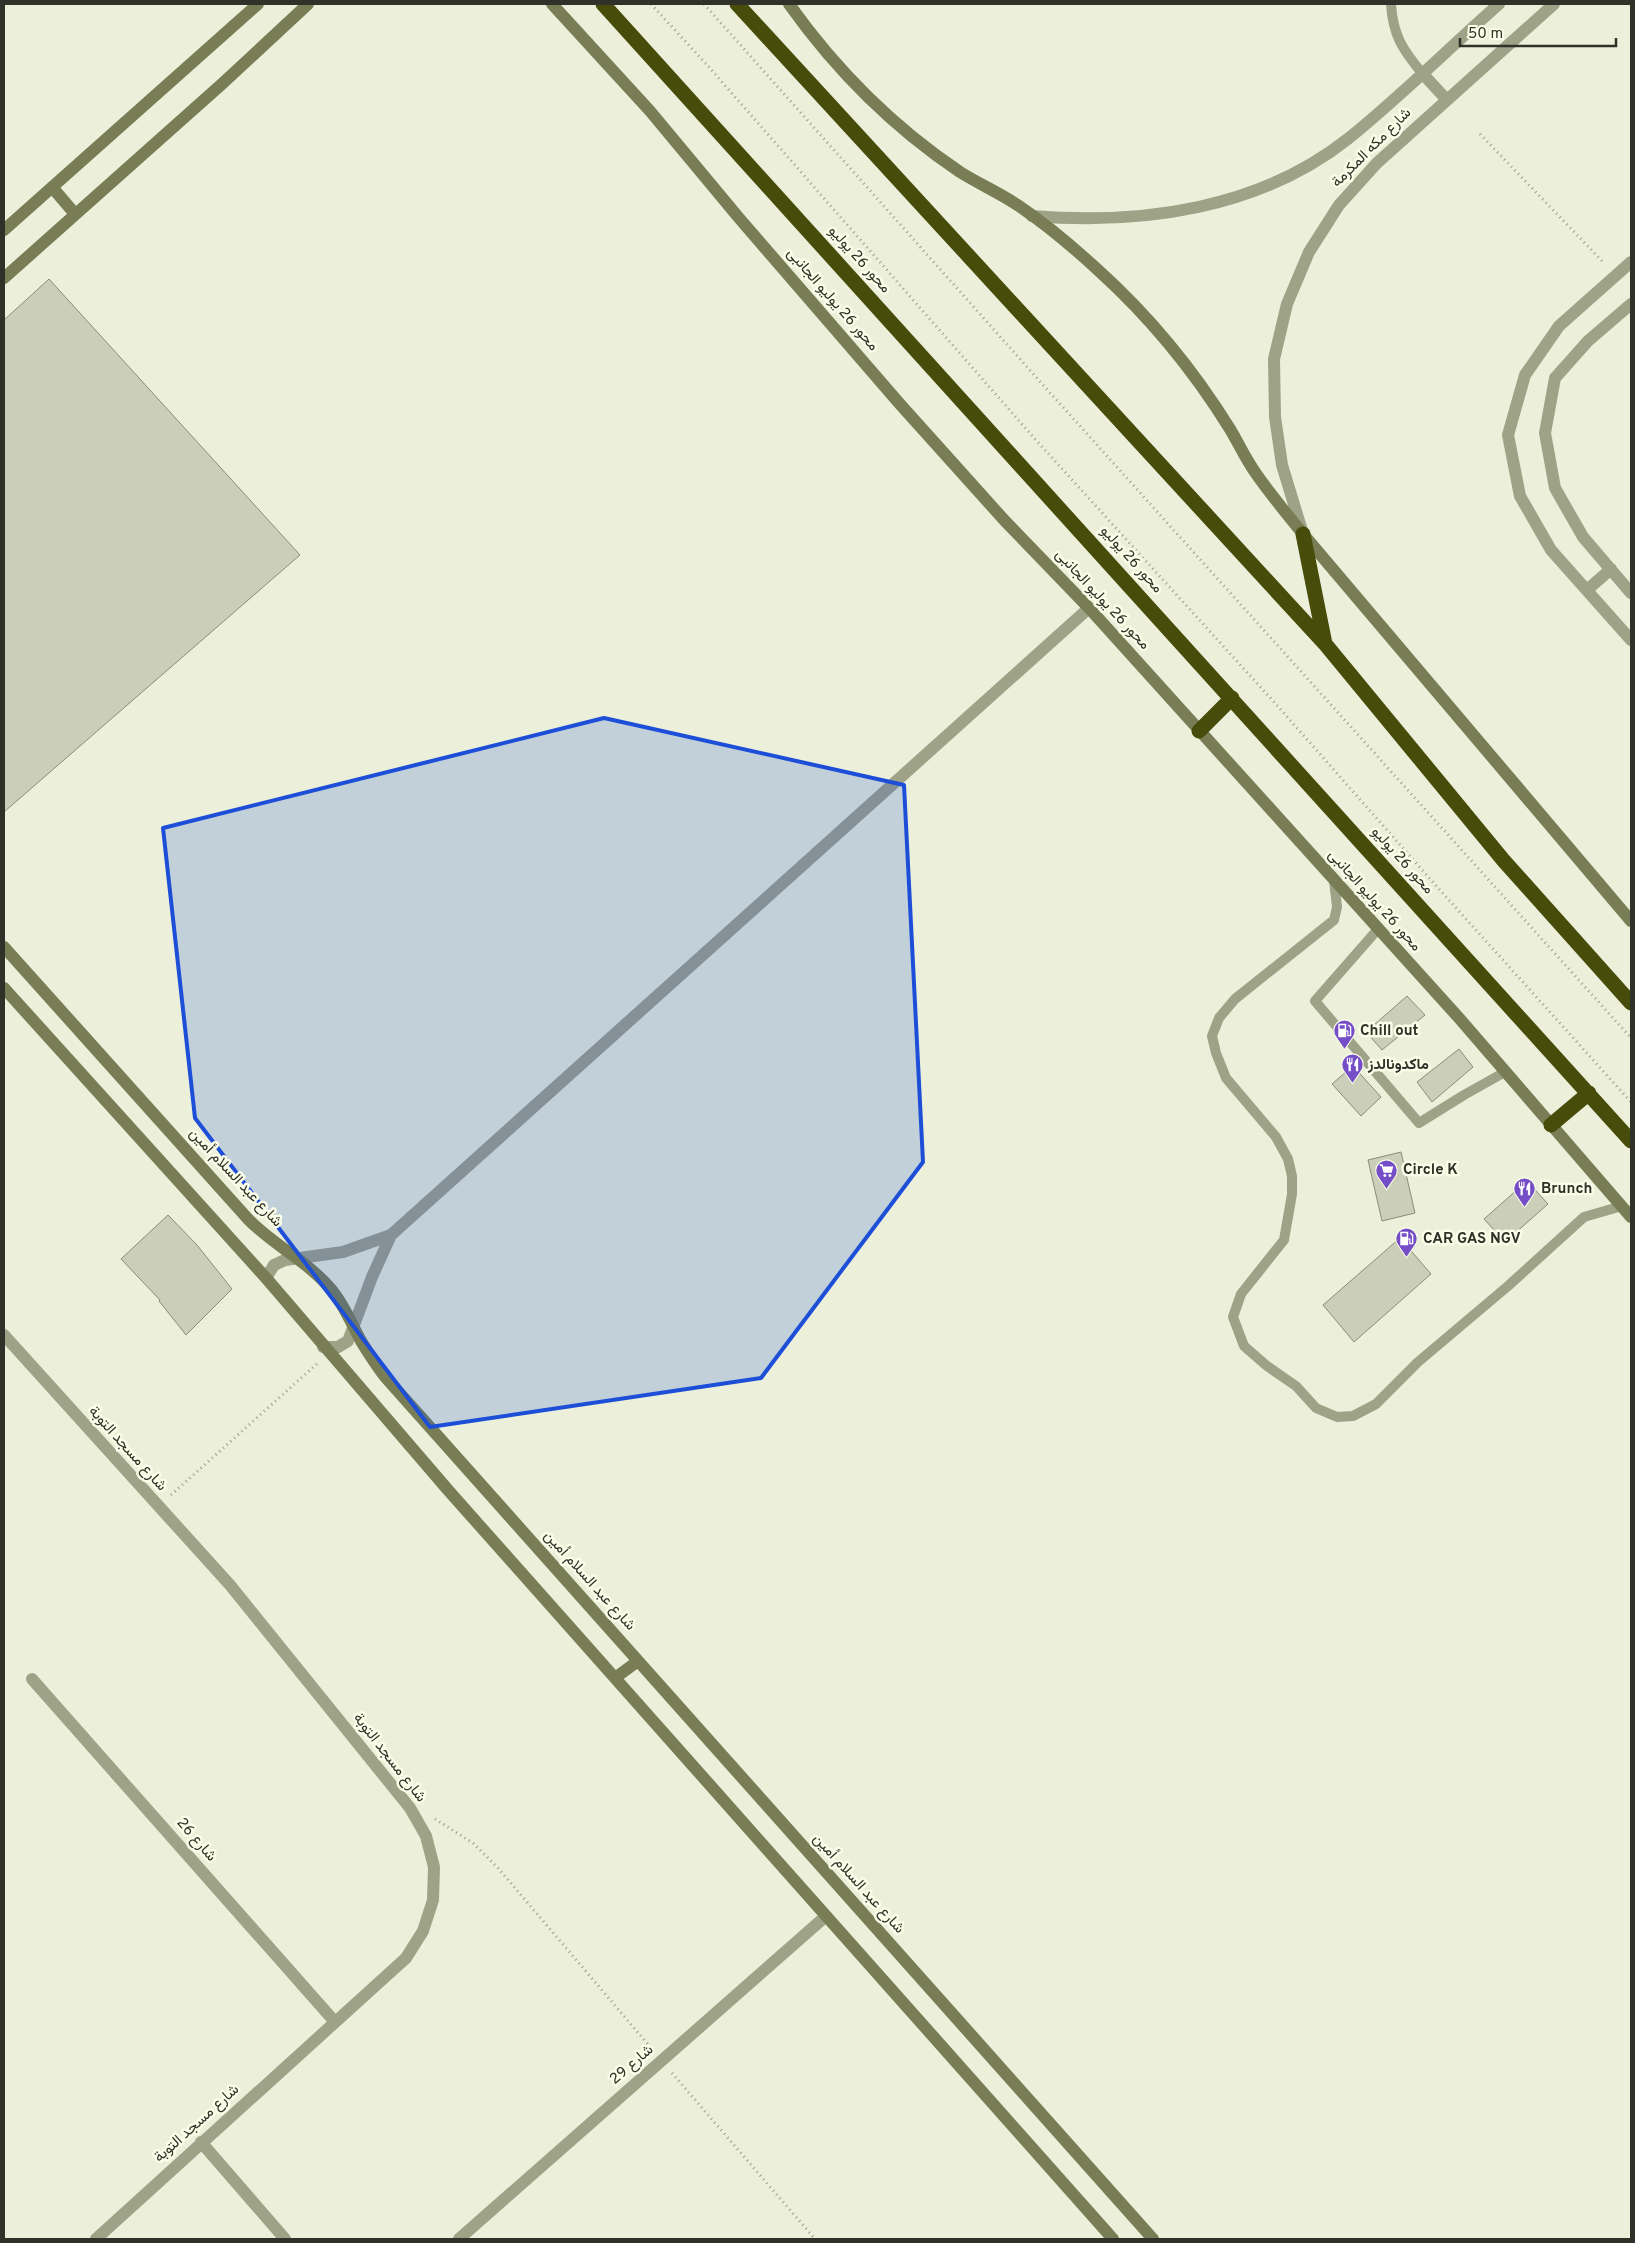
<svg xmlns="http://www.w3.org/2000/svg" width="1635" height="2243" font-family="Overpass,Vazirmatn,sans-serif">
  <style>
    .building { fill: #cbceb9; stroke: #8a8d79 }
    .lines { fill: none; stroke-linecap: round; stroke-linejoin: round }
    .path { stroke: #9a9d8d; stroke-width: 3; stroke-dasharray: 1 4; stroke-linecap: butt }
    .lane { stroke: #9ea287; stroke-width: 10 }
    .street { stroke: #9ea287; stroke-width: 12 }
    .secondary { stroke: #787d56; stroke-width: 12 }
    .highway { stroke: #474c0a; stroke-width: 15 }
    .marked { fill: #1d4ed8; fill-opacity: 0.2; stroke: #1d4ed8; stroke-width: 4; stroke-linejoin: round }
    .labels { text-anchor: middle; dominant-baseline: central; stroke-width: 5; stroke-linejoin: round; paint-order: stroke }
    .street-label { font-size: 15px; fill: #303129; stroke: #fafde7 }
    .poi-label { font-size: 15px; font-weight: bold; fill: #303129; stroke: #fafde7; text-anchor: start }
  </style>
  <rect width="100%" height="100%" fill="#ecf0da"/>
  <path class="building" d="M 49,279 L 300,555 L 4,812 L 4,320 Z
    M 1407,996 L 1425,1015 L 1382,1050 L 1366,1032 Z
    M 1459,1049 L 1473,1067 L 1432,1102 L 1417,1082 Z
    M 1353,1066 L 1381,1097 L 1361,1116 L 1332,1084 Z
    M 1401,1152 L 1415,1213 L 1382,1221 L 1368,1160 Z
    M 1527,1181 L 1548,1204 L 1505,1242 L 1484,1219 Z
    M 168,1215 L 197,1245 L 232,1289 L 186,1335 L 159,1301 L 160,1300 L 121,1259 Z
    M 1400,1238 L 1431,1274 L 1354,1342 L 1323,1305 Z"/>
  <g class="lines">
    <path class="path" d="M 651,4 L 708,66 L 1035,439 L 1274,702 L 1439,889 L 1631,1102
      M 704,4 L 1044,386 L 1631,1038
      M 1480,134 L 1604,263
      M 171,1495 L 319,1362
      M 435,1819 L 473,1843 L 498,1868 L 652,2049
      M 672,2073 L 815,2239"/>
    <path class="lane" d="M 1391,4 C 1393,35 1402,49 1422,73
      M 1334,881 L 1337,907 L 1334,920 L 1235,999 L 1219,1018 L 1212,1036 L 1216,1053 L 1226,1078 L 1276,1137 L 1288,1159 L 1292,1176 L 1292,1194 L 1284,1240 L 1241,1294 L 1233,1317 L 1244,1346 L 1267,1366 L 1296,1386 L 1316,1408 L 1337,1417 L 1353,1416 L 1376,1404 L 1418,1362 L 1508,1286 L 1584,1217 L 1622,1206
      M 1378,929 L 1315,1001 L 1419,1123 L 1464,1095 L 1505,1072"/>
    <path class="street" d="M 1422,73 L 1446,99
      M 1032,216 C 1142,225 1260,209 1349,138 C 1401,96 1449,48 1499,4
      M 1631,262 L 1559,326 L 1525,375 L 1508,435 L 1520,496 L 1551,550 L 1631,640
      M 1631,304 L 1588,341 L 1555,378 L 1545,433 L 1555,488 L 1583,537 L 1631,593
      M 1303,534 L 1282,465 L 1275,417 L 1274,359 L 1287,304 L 1309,252 L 1339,205 L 1377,163 L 1554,4
      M 1587,590 L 1611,569
      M 266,1278 L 274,1265 L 285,1260 L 343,1252 L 391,1235 L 1089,608
      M 4,1335 L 230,1585 L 410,1808 L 426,1836 L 434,1867 L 433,1900 L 423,1931 L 406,1958 L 96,2239
      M 323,1347 L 338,1347 L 348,1341 L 372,1277 L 391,1235
      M 32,1679 L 335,2022
      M 201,2142 L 285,2239
      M 459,2239 L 826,1916"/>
    <path class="secondary" d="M 552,4 L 650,111 L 739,218 L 899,403 L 1005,521 L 1089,608 L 1459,1018 L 1631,1217
      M 789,4 C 836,70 893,127 960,172 C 979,184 1000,193 1019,206 C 1047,225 1073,247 1098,270 C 1149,316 1194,371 1230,429 C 1239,444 1246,460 1257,475 C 1271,495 1287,514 1303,534 L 1631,921
      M 52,187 L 75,214
      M 4,230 L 258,4
      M 4,278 L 223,83 L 308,4
      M 4,947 L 248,1219 C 273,1245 306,1260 330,1288 C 344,1304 351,1323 361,1341 C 369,1354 377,1367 387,1379 L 1153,2239
      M 4,988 L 266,1278 L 448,1490 L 1113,2239
      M 615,1678 L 638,1661"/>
    <path class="highway" d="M 603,4 L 1631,1141
      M 737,4 L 1326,645 L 1504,861 L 1631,1003
      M 1303,534 L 1325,644
      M 1199,731 L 1232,698
      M 1551,1125 L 1589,1093"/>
  </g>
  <path class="marked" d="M 604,718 L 904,785 L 923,1162 L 761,1378 L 430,1427 L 195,1118 L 163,828 Z"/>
  <defs>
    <symbol id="fuel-pin" viewBox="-11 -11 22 30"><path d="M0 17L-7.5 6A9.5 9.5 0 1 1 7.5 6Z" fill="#754ec7" stroke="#fafde7"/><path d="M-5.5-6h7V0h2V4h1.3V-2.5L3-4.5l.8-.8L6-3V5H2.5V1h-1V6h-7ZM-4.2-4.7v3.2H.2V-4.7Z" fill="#fff"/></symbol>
    <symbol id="restaurant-pin" viewBox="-11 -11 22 30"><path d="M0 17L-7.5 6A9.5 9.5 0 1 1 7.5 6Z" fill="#754ec7" stroke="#fafde7"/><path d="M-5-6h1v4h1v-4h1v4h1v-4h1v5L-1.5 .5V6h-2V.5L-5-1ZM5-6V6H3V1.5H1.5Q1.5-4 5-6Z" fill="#fff"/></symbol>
    <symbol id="supermarket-pin" viewBox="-11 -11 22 30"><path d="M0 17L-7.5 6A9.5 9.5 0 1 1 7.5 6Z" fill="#754ec7" stroke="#fafde7"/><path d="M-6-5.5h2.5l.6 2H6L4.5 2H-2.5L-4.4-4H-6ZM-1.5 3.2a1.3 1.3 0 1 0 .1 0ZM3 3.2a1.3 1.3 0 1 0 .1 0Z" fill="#fff"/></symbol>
  </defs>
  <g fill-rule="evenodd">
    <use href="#fuel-pin" x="1332" y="1018" width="25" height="34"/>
    <use href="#restaurant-pin" x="1340" y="1052" width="25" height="34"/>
    <use href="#supermarket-pin" x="1374" y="1158" width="25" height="34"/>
    <use href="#restaurant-pin" x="1512" y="1176" width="25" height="34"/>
    <use href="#fuel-pin" x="1394" y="1226" width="25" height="34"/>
  </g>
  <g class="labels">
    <g class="street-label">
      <text transform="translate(1372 148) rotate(-45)">شارع مكه المكرمة</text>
      <text transform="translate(859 260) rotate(48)">محور 26 يوليو</text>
      <text transform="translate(832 300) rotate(49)">محور 26 يوليو الجانبى</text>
      <text transform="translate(1131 560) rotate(48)">محور 26 يوليو</text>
      <text transform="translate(1102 600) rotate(47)">محور 26 يوليو الجانبى</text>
      <text transform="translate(1402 861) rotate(48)">محور 26 يوليو</text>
      <text transform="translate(1374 901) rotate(48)">محور 26 يوليو الجانبى</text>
      <text transform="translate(235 1178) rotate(47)">شارع عبد السلام أمين</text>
      <text transform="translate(127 1449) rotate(48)">شارع مسجد التوبة</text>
      <text transform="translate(589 1581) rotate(48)">شارع عبد السلام أمين</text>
      <text transform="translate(389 1758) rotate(52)">شارع مسجد التوبة</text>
      <text transform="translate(196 1840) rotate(49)">شارع 26</text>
      <text transform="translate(858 1884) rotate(48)">شارع عبد السلام أمين</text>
      <text transform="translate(632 2065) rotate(-41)">شارع 29</text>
      <text transform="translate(197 2124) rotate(-42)">شارع مسجد التوبة</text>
    </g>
    <g class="poi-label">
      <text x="1360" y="1031">Chill out</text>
      <text x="1368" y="1065">ماكدونالدز</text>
      <text x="1403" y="1170">Circle K</text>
      <text x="1541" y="1189">Brunch</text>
      <text x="1423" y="1239">CAR GAS NGV</text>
    </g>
  </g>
  <rect width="1635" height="2243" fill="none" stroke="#303129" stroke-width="10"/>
  <path d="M1460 38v8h156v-8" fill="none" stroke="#303129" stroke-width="2.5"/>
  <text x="1468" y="38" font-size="15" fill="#303129" stroke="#fafde7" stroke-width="4" paint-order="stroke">50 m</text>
</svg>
